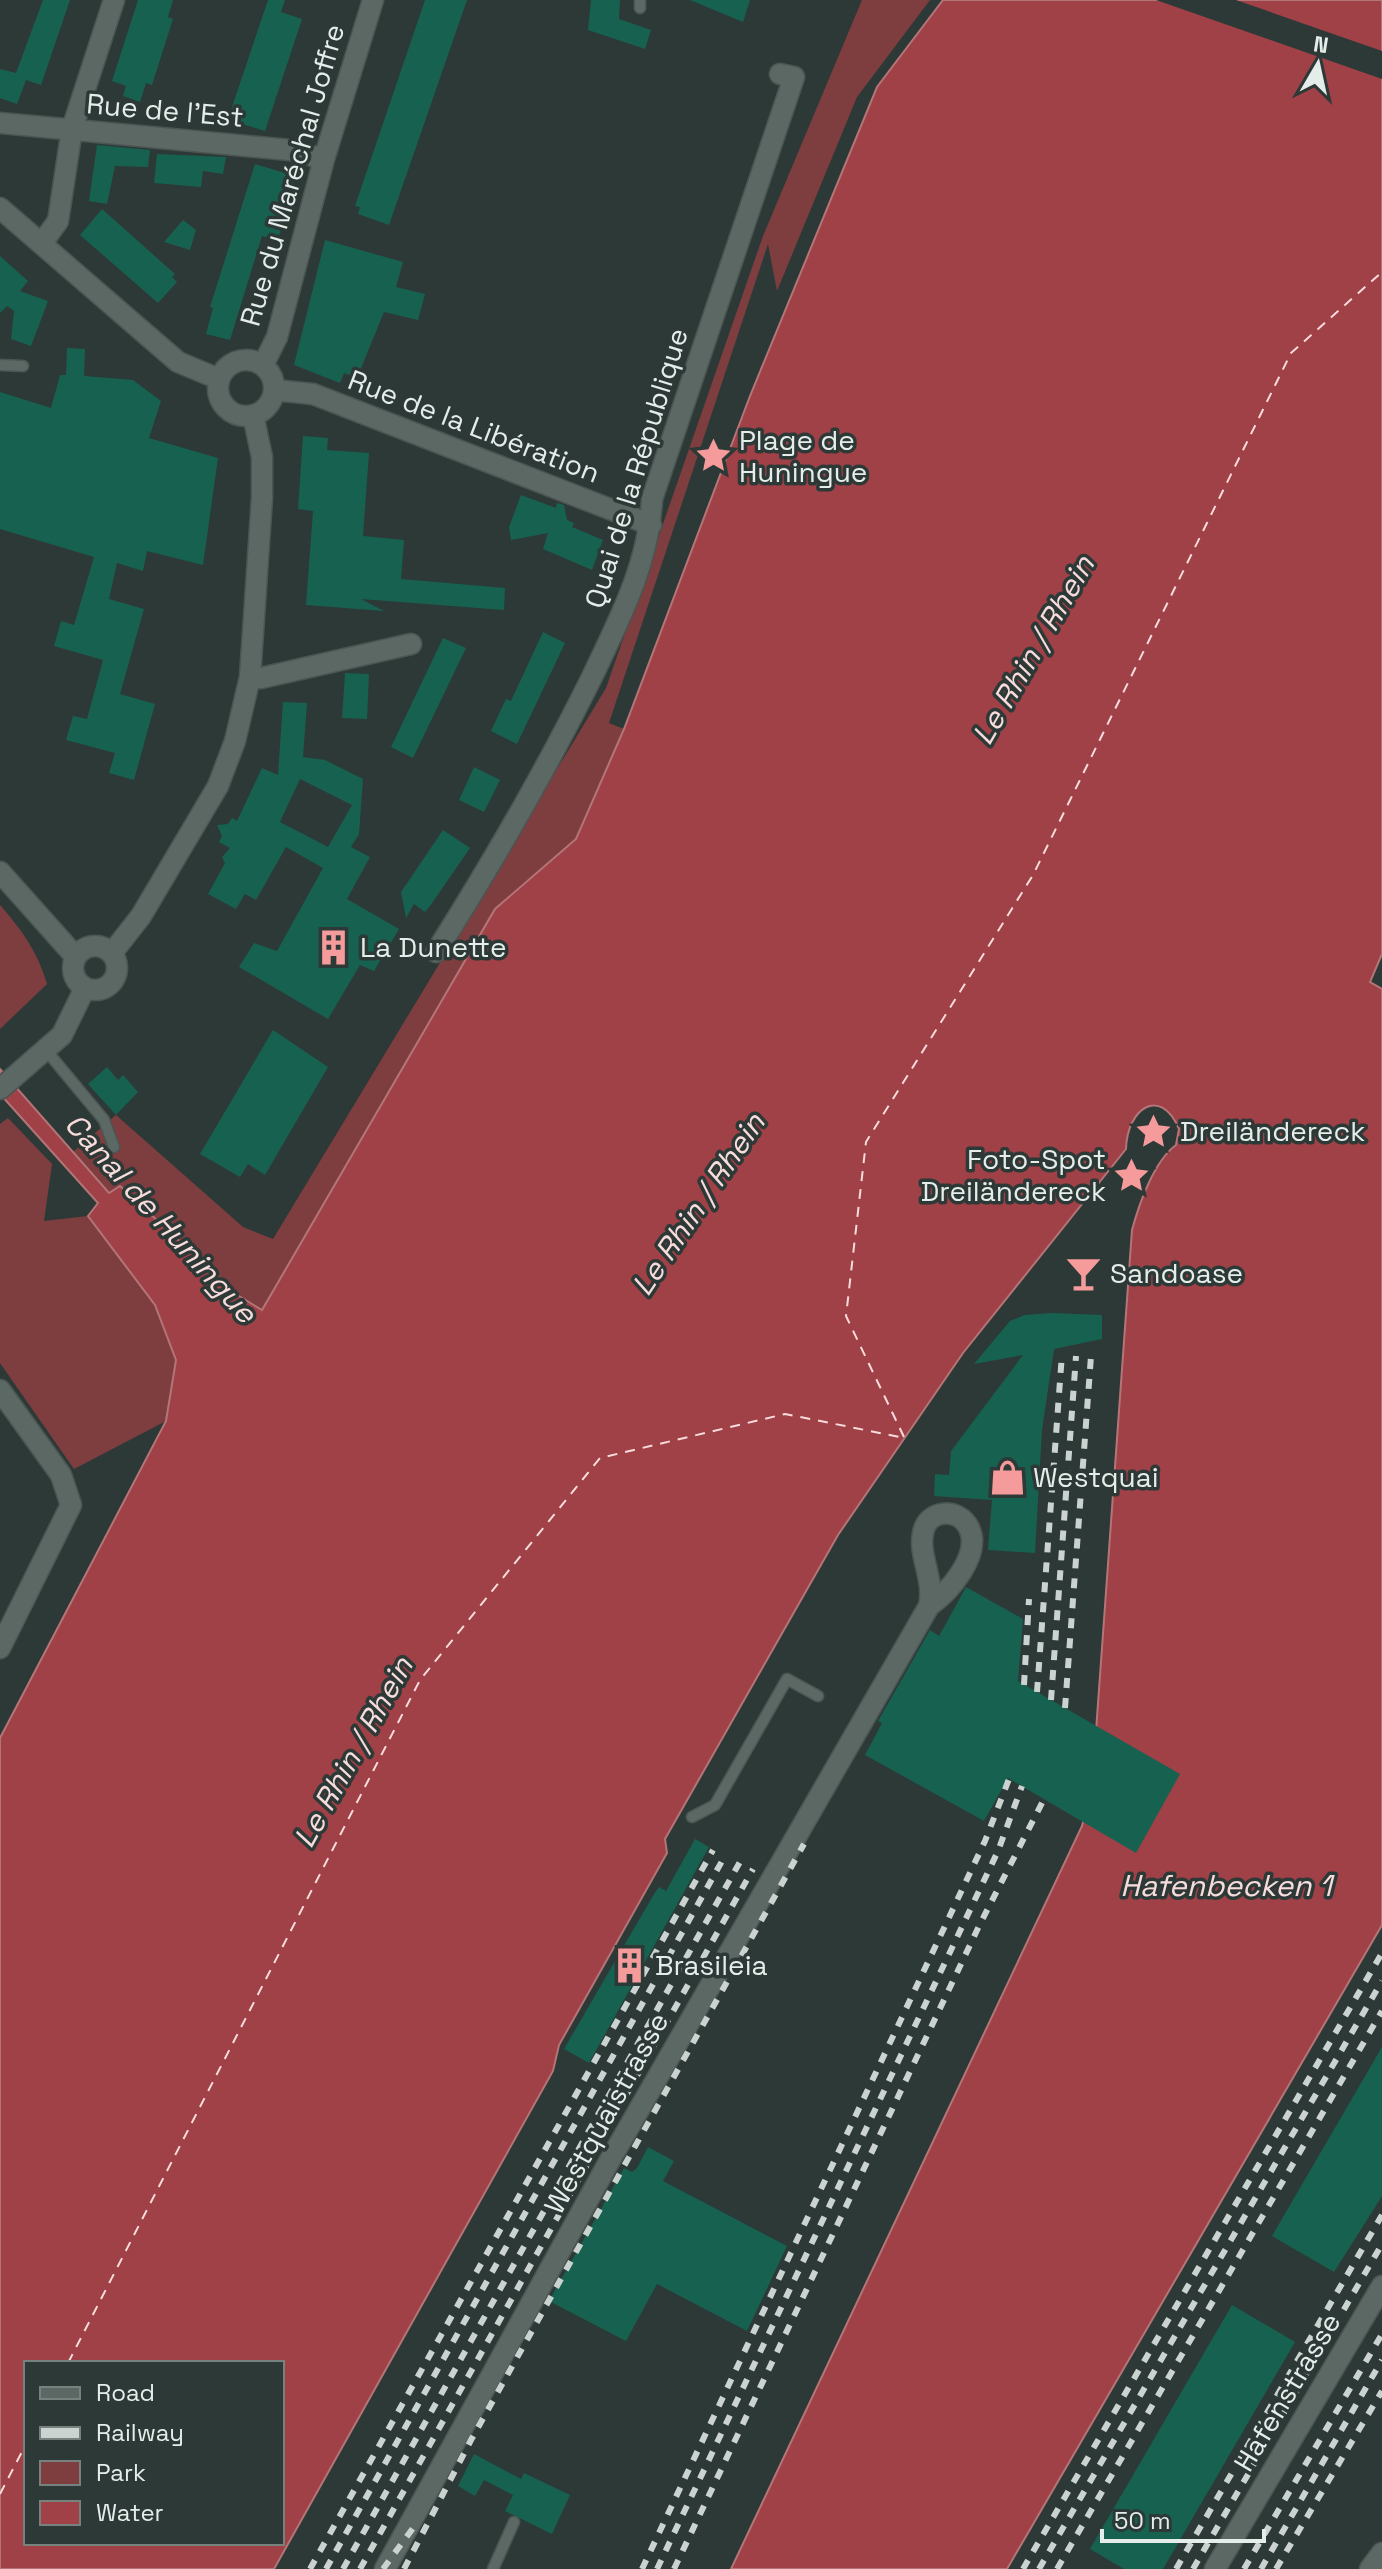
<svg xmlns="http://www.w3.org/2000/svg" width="1382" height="2569" font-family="'Space Grotesk',sans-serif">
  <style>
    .green { fill: #7e3e40 }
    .water { fill: #9f4147; stroke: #b47578; stroke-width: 2; fill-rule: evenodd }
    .pier { fill: #2d3936 }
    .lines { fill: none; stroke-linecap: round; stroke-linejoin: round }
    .ferry { stroke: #f8dcdc; stroke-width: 2; stroke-dasharray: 10 8; stroke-linecap: butt }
    .building { fill: #176151; fill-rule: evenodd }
    .service-casing { stroke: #4b5552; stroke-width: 13 }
    .minor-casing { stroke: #4b5552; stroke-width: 23 }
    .service { stroke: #5b6864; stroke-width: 10 }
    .minor { stroke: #5b6864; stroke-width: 20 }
    .rail { stroke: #cbd3d0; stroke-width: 6; stroke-dasharray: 10 10; stroke-linecap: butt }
    .labels { text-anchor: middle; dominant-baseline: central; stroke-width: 7; stroke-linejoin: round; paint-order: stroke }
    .street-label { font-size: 28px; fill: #e5edea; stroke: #2d3936 }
    .poi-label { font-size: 28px; fill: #e5edea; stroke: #2d3936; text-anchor: start }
    .water-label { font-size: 30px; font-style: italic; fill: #f8dcdc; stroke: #2d3936 }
  </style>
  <rect width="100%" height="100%" fill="#2d3936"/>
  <path class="green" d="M 862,0 L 930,0 L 857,97 L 777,291 L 768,244 L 609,723 L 624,729 L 576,839 L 495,909 L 262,1311 L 239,1296 L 121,1186 L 110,1193 L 73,1152 L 116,1115 L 243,1227 L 273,1239 L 606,688 L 763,236 Z
    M 0,905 C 21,929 38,952 47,984 L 0,1029 Z
    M 8,1118 L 52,1164 L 44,1221 L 88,1216 L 155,1305 L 176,1360 L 166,1421 L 74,1469 L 0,1363 L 0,1124 Z"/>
  <path class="water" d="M 943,0 L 1382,0 L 1382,954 L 1370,982 L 1382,989 L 1382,1925 L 1007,2569 L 731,2569 L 1082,1826 L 1092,1787 L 1132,1230 C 1139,1204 1154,1161 1176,1145 L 1179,1129 C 1160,1085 1127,1109 1126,1149 L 963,1353 L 838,1535 L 665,1839 L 667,1853 L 559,2045 L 553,2071 L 274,2569 L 0,2569 L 0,1738 L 166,1421 L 176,1360 L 155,1305 L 88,1216 L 98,1203 L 0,1094 L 0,1069 L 109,1193 L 120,1186 L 239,1296 L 262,1310 L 495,909 L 576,839 L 624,729 L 750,396 L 877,87 ZM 26,2363 L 282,2363 L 282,2543 L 26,2543 Z"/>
  <path class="pier" d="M 1156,0 L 1236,0 L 1382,51 L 1382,79 Z"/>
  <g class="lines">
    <path class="ferry" d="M 904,1437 L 846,1316 L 866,1142 L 1033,875 L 1291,353 L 1382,272
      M 68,2363 L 420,1680 L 600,1458 L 785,1414 L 905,1438
      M 0,2494 L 26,2444"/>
  </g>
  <path class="building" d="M 43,0 L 70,0 L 41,85 L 26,80 L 17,104 L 0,98 L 0,69 L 16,73 Z
    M 138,0 L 173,0 L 168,17 L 173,19 L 152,85 L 146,83 L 140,102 L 123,96 L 126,86 L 112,81 Z
    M 268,0 L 285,0 L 281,12 L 302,19 L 265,131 L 233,121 L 236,112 L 231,110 Z
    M 425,0 L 467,0 L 389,225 L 358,214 L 360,207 L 355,206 Z
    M 591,0 L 620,0 L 619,19 L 651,30 L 645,49 L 588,30 Z
    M 690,0 L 750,0 L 743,22 Z
    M 97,145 L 150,150 L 148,167 L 115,166 L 107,204 L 89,201 Z
    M 157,154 L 226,157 L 223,174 L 203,171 L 201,187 L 154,183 Z
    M 255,164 L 295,176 L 278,240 L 262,236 L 230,340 L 206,334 L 213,308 L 210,307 Z
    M 102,209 L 175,274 L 172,277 L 177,282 L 158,303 L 80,235 Z
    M 183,220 L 196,230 L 190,250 L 164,242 Z
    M 325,240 L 403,262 L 396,287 L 425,294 L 418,320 L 384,312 L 357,378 L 344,373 L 340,383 L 294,365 Z
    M 0,256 L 28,281 L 20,291 L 48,301 L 31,346 L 11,339 L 14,311 L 7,306 L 0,313 Z
    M 67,348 L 85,349 L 84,376 L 133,380 L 161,401 L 149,438 L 218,458 L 203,565 L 147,551 L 143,571 L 117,563 L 109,599 L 144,609 L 120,694 L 155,704 L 134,780 L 109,773 L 115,753 L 66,740 L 73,716 L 87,719 L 103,660 L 54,646 L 61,621 L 74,625 L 94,557 L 0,529 L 0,392 L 51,408 L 60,375 L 66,375 Z
    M 303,436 L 328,438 L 327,450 L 369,453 L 363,536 L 404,540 L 401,579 L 505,588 L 504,610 L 361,599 L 384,611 L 306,605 L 313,511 L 298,509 Z
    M 521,495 L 556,508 L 557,503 L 564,505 L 567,520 L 574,523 L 572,527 L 603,540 L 592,570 L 543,549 L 548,533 L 511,540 L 509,527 Z
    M 543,632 L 565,643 L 517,744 L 491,731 L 506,699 L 511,701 Z
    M 443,638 L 466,648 L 413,758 L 391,747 Z
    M 345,673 L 369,674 L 367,719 L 342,718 Z
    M 283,702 L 307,703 L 303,757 L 325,760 L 363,779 L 359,834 L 351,847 L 370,857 L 347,899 L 399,929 L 374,971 L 360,965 L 328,1019 L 239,967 L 254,943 L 277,951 L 323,868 L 286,847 L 256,900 L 245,894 L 236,909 L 208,894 L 225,863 L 222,857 L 230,848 L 219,842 L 222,836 L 217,825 L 228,824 L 232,818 L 237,821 L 262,768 L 278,775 ZM 300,779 L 352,805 L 328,847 L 280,822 Z
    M 474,767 L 500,780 L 484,812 L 459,800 Z
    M 443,830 L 470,848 L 430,906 L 425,912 L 414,904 L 406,918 L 401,892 Z
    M 273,1030 L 328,1067 L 265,1175 L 248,1164 L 240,1177 L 200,1154 Z
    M 107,1067 L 118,1080 L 123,1075 L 138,1092 L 116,1115 L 88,1084 Z
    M 1051,1313 L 1102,1315 L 1102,1339 L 1054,1349 L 1042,1430 L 1035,1553 L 988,1550 L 992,1500 L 934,1496 L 935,1474 L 949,1475 L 951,1451 L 1023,1355 L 974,1364 L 1010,1321 L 1025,1315 Z
    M 966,1587 L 1023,1619 L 1018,1681 L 1180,1774 L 1136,1853 L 1008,1778 L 984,1821 L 865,1755 L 882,1723 L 878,1721 L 930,1630 L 939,1636 Z
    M 695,1839 L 709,1847 L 589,2063 L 564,2049 L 654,1894 L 659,1887 L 666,1891 Z
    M 1382,2047 L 1382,2196 L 1334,2272 L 1272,2236 Z
    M 648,2147 L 674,2161 L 663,2181 L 787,2246 L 747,2331 L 657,2284 L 626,2341 L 549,2301 L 624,2168 L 632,2172 L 637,2168 Z
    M 1232,2305 L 1295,2342 L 1163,2569 L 1124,2569 L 1090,2549 Z
    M 474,2454 L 521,2479 L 524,2473 L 570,2495 L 552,2534 L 505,2511 L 513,2495 L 484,2480 L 475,2496 L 458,2486 Z"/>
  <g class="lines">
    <defs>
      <path id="service" d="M 640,8 L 640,0
        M 0,365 L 23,366
        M 45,1049 L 104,1120 L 114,1147
        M 692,1817 L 715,1805 L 787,1679 L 818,1696
        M 493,2569 L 514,2522"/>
      <path id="minor" d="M 0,123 L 290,150 L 324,159
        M 0,208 L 178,362 L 219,379
        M 42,243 L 58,221 L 72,129 L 114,0
        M218 388a28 28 0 1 1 56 0a28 28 0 1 1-56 0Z
        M 263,365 L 277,337 L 324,159 L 373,0
        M 274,390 L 313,394 L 651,525
        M 250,677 L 261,678 L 411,644
        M 0,872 L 75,956
        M73 968a22 22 0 1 1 44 0a22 22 0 1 1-44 0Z
        M 436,952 C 493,862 545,772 592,677 C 619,620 649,564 652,499 L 794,77 L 780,74
        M 112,953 L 141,916 L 218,786 L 235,741 L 250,677 L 262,498 L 262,457 L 253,415
        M 0,1089 L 62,1035 L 85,988
        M 0,1390 L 61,1475 L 71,1505 L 0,1648
        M 385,2569 L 610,2160 L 929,1606 C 935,1579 918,1556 923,1533 C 927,1509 959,1507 969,1528 C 982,1555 949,1592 929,1606
        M 1215,2569 L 1382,2286
        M 1370,2569 L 1382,2553"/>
    </defs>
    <use href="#service" class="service-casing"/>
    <use href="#minor" class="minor-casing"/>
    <use href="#service" class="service"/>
    <use href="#minor" class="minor"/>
    <path class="rail" d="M 1024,1685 L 1029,1599
      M 1037,1692 L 1062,1354
      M 1051,1700 L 1076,1356
      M 1065,1708 L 1091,1356
      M 310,2569 L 713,1850
      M 326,2569 L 726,1854
      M 343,2569 L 741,1860
      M 360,2569 L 753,1869
      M 383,2569 L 416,2524
      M 404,2569 L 471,2440 L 804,1844
      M 642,2569 L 985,1841 L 1009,1779
      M 657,2569 L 998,1851 L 1022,1786
      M 674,2569 L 980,1924 L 1044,1799
      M 1023,2569 L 1382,1953
      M 1039,2569 L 1382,1981
      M 1057,2569 L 1382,2011
      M 1176,2569 L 1382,2215
      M 1193,2569 L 1382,2244
      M 1244,2569 L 1382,2334
      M 1261,2569 L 1382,2360
      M 1276,2569 L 1382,2391"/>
  </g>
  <defs>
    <symbol id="sight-bare" viewBox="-9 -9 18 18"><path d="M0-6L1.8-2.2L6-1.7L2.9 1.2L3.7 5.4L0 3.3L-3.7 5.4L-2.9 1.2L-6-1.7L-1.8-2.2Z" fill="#f59b9c" stroke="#2d3936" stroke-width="2.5" paint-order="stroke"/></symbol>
    <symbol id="building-bare" viewBox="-9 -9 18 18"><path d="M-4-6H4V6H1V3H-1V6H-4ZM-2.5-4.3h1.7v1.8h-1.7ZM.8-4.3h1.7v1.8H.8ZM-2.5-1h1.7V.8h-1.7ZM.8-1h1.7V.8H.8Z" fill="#f59b9c" stroke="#2d3936" stroke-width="2.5" paint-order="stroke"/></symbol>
    <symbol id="bar-bare" viewBox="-9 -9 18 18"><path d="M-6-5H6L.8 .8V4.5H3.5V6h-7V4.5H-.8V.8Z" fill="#f59b9c" stroke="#2d3936" stroke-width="2.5" paint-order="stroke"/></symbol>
    <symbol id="shop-bare" viewBox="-9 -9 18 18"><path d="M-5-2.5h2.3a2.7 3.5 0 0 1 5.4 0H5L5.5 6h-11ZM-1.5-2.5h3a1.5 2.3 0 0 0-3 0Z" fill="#f59b9c" stroke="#2d3936" stroke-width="2.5" paint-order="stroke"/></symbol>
  </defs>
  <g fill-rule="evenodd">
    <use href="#sight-bare" x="688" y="430" width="51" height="51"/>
    <use href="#building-bare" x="308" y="922" width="51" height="51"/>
    <use href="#sight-bare" x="1128" y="1106" width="51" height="51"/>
    <use href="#sight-bare" x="1106" y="1150" width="51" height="51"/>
    <use href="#bar-bare" x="1058" y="1248" width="51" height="51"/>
    <use href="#shop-bare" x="982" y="1452" width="51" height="51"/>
    <use href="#building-bare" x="604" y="1940" width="51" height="51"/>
  </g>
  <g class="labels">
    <g class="street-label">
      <text transform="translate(165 110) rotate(5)">Rue de l'Est</text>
      <text transform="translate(292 175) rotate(-74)">Rue du Maréchal Joffre</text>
      <text transform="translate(474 426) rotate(21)">Rue de la Libération</text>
      <text transform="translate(636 468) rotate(-73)">Quai de la République</text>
      <text transform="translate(606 2113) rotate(-61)">Westquaistrasse</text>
      <text transform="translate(1287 2392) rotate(-59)">Hafenstrasse</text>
    </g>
    <g class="poi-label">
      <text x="739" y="440">Plage de<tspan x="739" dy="32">Huningue</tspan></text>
      <text x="360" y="947">La Dunette</text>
      <text x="1180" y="1131">Dreiländereck</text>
      <text x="1106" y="1159" text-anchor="end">Foto-Spot<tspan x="1106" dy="32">Dreiländereck</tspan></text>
      <text x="1110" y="1273">Sandoase</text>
      <text x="1033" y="1477">Westquai</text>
      <text x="655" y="1965">Brasileia</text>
    </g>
    <g class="water-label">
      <text transform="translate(1033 650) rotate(-60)">Le Rhin / Rhein</text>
      <text transform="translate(698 1204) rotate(-56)">Le Rhin / Rhein</text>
      <text transform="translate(161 1218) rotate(48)">Canal de Huningue</text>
      <text transform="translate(353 1752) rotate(-61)">Le Rhin / Rhein</text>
      <text x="1226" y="1885">Hafenbecken 1</text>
    </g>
  </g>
  <rect x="24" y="2361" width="260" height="184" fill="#2d3936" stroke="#77817e" stroke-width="2"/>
  <rect x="40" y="2387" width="40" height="12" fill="#5b6864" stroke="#77817e" stroke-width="2"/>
  <text x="96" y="2401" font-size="24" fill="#e5edea">Road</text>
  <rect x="40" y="2427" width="40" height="12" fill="#cbd3d0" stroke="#77817e" stroke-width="2"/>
  <text x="96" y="2441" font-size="24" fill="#e5edea">Railway</text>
  <rect x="40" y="2461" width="40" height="24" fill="#7e3e40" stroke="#77817e" stroke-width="2"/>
  <text x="96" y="2481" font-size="24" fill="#e5edea">Park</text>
  <rect x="40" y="2501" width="40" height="24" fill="#9f4147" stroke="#77817e" stroke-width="2"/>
  <text x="96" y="2521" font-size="24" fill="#e5edea">Water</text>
  <g transform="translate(1318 64) rotate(9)" stroke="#2d3936" stroke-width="6" paint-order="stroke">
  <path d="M0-6L14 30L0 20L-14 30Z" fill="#e5edea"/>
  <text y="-12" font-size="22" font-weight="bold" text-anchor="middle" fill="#e5edea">N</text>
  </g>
  <path d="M1102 2529v12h162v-12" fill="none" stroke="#e5edea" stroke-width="4"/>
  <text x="1114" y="2529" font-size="24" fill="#e5edea" stroke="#2d3936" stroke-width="6" paint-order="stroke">50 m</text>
</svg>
